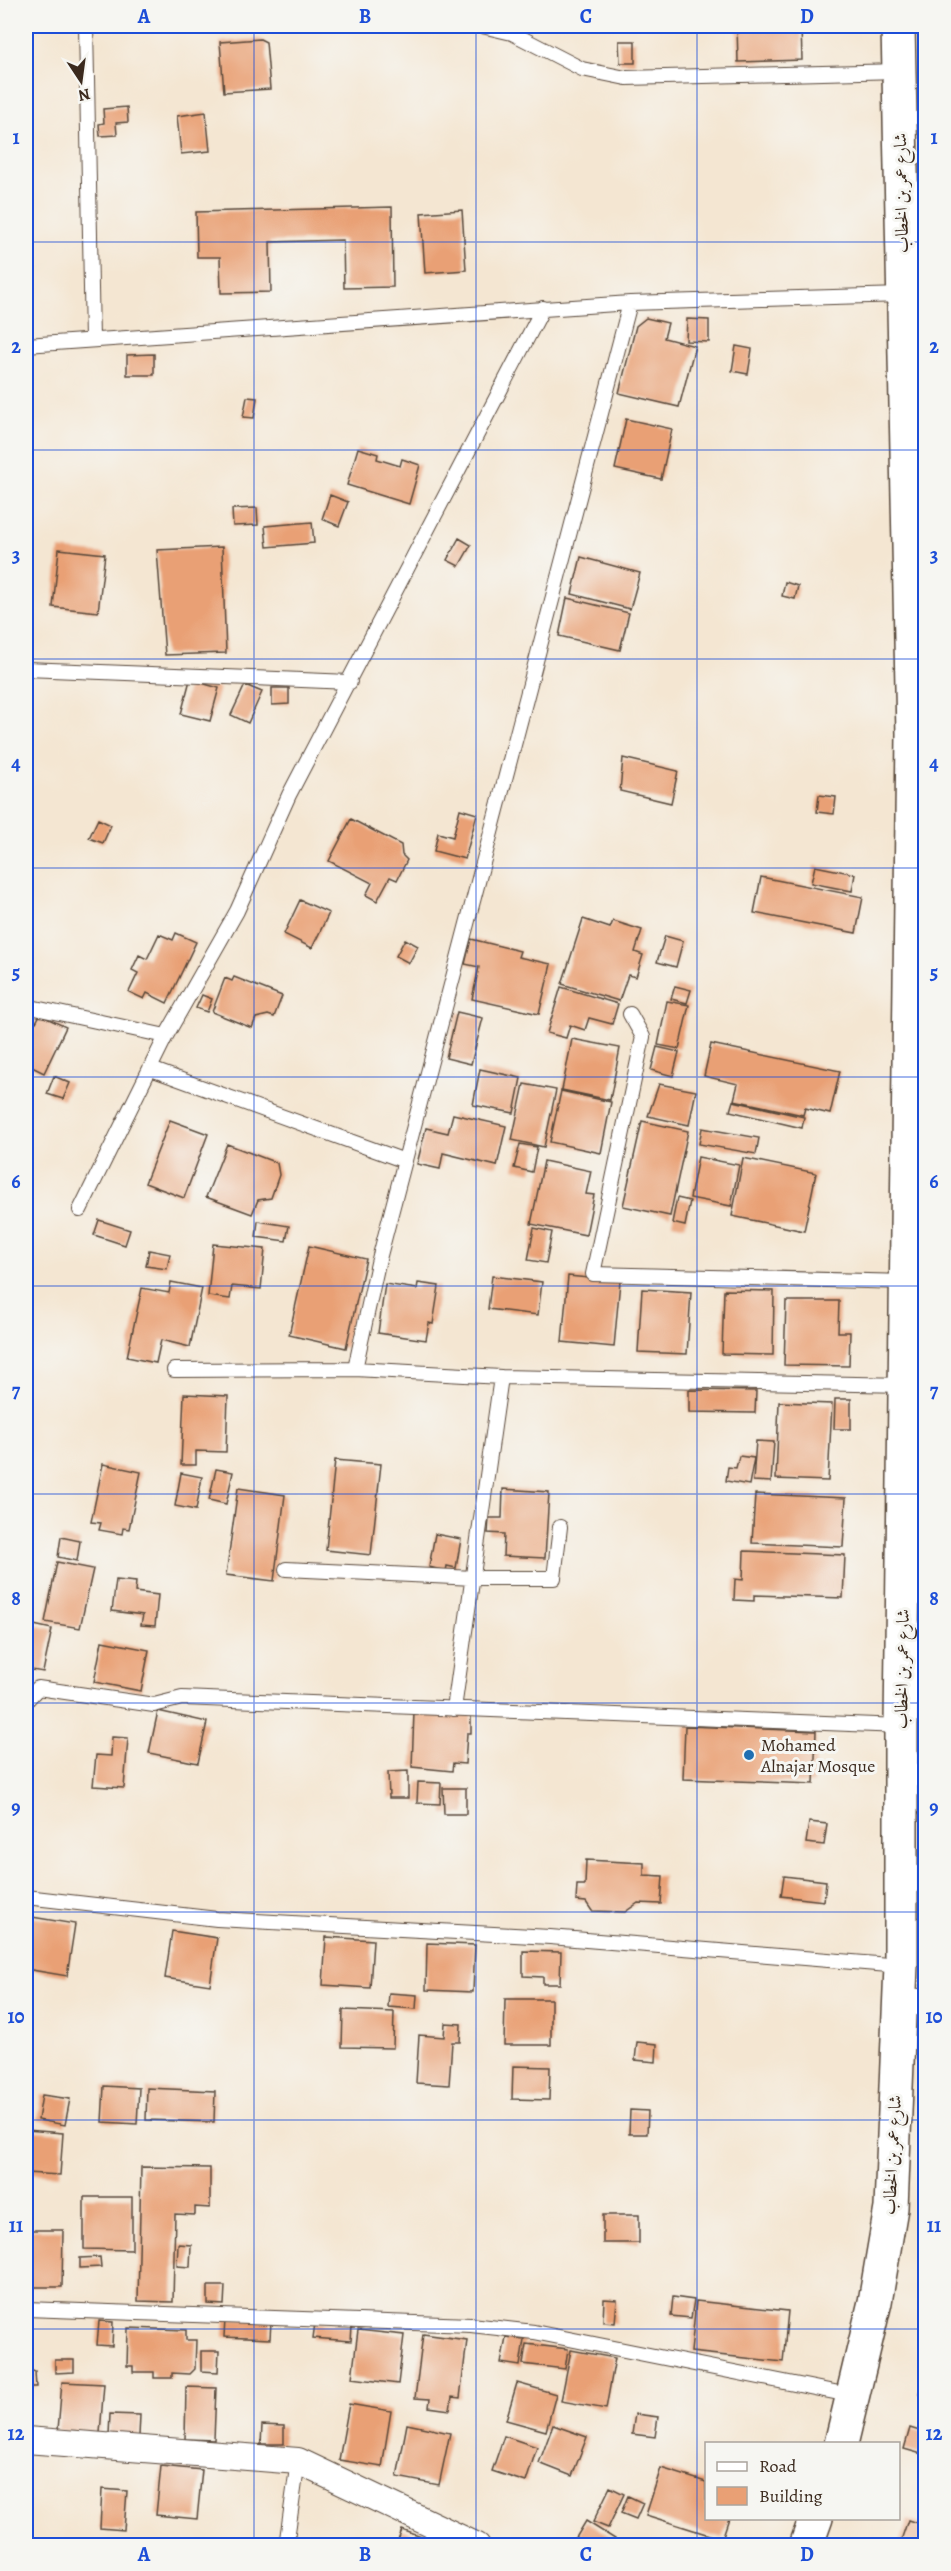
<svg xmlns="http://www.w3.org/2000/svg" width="951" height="2571" font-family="Alegreya,Amiri,serif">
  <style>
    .building { fill: #e9a075 }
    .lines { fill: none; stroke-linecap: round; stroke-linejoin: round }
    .service-casing { stroke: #574639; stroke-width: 16 }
    .minor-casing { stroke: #574639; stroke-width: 28 }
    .secondary-casing { stroke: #574639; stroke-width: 36 }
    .service { stroke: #fff; stroke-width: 14 }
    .minor { stroke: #fff; stroke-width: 26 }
    .secondary { stroke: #fff; stroke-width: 33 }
    .grid { fill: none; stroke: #1d4ed8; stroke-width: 1.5; stroke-opacity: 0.55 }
    .poi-dot { fill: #1f6fb2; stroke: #f6f6f2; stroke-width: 2 }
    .labels { text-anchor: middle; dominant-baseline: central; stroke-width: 6; stroke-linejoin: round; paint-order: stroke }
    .street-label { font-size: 18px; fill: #3b2a1e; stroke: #f6f6f2 }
    .poi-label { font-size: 18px; fill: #3b2a1e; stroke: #f6f6f2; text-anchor: start }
    .neatline { fill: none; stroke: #1d4ed8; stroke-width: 2 }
    .grid-label { font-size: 20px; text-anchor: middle; font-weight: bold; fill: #1d4ed8 }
  </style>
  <rect width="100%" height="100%" fill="#f6f6f2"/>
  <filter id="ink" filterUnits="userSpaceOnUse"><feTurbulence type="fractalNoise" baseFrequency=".0167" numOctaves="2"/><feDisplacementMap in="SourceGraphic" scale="12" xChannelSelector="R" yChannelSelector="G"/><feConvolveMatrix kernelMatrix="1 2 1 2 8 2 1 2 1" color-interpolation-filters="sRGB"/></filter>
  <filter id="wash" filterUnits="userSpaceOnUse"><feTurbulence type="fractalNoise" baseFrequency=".008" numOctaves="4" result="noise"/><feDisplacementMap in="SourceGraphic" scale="24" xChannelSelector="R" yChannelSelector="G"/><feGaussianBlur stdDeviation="1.35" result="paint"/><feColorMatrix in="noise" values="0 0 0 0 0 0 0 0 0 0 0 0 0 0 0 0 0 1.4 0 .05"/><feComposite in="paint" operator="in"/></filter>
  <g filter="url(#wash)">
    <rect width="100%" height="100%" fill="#f4e6d2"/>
    <g id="blocks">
      <path class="building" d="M 737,26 L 801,26 L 802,60 L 738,62 Z
        M 260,39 L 266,42 L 270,89 L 224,92 L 220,42 Z
        M 619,41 L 635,41 L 635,63 L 620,63 Z
        M 127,107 L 128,122 L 116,123 L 117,135 L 100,136 L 99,124 L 104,123 L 103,109 Z
        M 206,112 L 210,151 L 181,154 L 177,116 Z
        M 26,114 L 29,114 L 30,154 L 26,154 Z
        M 392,207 L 393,287 L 344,288 L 343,240 L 270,242 L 271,292 L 221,293 L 220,257 L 197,257 L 196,212 Z
        M 462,210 L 466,270 L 425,273 L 421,213 Z
        M 646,318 L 668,323 L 664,338 L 695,346 L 679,407 L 619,393 L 636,326 Z
        M 687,319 L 709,320 L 709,342 L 686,341 Z
        M 736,346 L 752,349 L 748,374 L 732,371 Z
        M 154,354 L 154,375 L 127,375 L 127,355 Z
        M 247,397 L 257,398 L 254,418 L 243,417 Z
        M 626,419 L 672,429 L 661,479 L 615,469 Z
        M 358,448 L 378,454 L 377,459 L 400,466 L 402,459 L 420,465 L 409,504 L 347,485 Z
        M 330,495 L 348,502 L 339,526 L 322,519 Z
        M 257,508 L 258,525 L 233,526 L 232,509 Z
        M 312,522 L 314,543 L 267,547 L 265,526 Z
        M 459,538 L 471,545 L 459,566 L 447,560 Z
        M 222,547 L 226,653 L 165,655 L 157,550 Z
        M 59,549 L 105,554 L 98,612 L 53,607 Z
        M 581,557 L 640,573 L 630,609 L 572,594 Z
        M 785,582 L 798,586 L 795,599 L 782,596 Z
        M 567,598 L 629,613 L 620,650 L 559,636 Z
        M 190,680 L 219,688 L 210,721 L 181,714 Z
        M 245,685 L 262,692 L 248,723 L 231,715 Z
        M 272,688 L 289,688 L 289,704 L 272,705 Z
        M 623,758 L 678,771 L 671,803 L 620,791 Z
        M 819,795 L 836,797 L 834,814 L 817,812 Z
        M 460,809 L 477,814 L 465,859 L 434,851 L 438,833 L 453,837 Z
        M 98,819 L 111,825 L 103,843 L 89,838 Z
        M 351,819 L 401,845 L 402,855 L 407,860 L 397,880 L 390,877 L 377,901 L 366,895 L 372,883 L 329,861 Z
        M 815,866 L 855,874 L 852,891 L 811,883 Z
        M 761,877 L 863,897 L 856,933 L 754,913 Z
        M 300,900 L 329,913 L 312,948 L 284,934 Z
        M 583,919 L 610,928 L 613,921 L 642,930 L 635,952 L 643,955 L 636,977 L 628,975 L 619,1001 L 562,984 Z
        M 176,933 L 196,942 L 167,1003 L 147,993 L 144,999 L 129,992 L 138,973 L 132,970 L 139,955 L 147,959 L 159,934 L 173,940 Z
        M 665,936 L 683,941 L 676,967 L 657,962 Z
        M 405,939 L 418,946 L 409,963 L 396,956 Z
        M 471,939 L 520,951 L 518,957 L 551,964 L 539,1014 L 472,999 L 479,967 L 465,964 Z
        M 234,977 L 282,996 L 274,1017 L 268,1015 L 256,1018 L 252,1028 L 212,1012 L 225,978 L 232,981 Z
        M 675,986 L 691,990 L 687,1003 L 671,999 Z
        M 561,987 L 618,1004 L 612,1024 L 589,1018 L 585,1030 L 570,1025 L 566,1038 L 547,1033 Z
        M 202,995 L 212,999 L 207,1012 L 196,1008 Z
        M 667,1001 L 689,1005 L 679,1049 L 658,1045 Z
        M 457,1012 L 483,1018 L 471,1064 L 446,1058 Z
        M 40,1015 L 66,1027 L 44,1073 L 30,1066 L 26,1071 L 26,1019 L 36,1022 Z
        M 572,1039 L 620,1048 L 610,1100 L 562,1090 Z
        M 711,1044 L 840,1071 L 830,1114 L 805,1108 L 803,1115 L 734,1100 L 738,1084 L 704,1076 Z
        M 657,1047 L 679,1052 L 673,1076 L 651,1070 Z
        M 480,1069 L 521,1078 L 514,1113 L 473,1105 Z
        M 54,1076 L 70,1083 L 63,1099 L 47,1094 Z
        M 524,1084 L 556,1090 L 544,1147 L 512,1140 Z
        M 659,1084 L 696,1091 L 689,1125 L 648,1116 Z
        M 561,1091 L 611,1102 L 601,1153 L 550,1142 Z
        M 733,1101 L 804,1117 L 802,1128 L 730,1111 Z
        M 453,1114 L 506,1126 L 497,1166 L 443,1153 L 440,1169 L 417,1164 L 426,1128 L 448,1133 Z
        M 170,1120 L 208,1134 L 184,1198 L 145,1183 Z
        M 642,1121 L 688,1131 L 670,1216 L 623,1206 Z
        M 702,1128 L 759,1138 L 756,1154 L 699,1144 Z
        M 227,1144 L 277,1163 L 279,1175 L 271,1198 L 258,1200 L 252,1214 L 206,1197 Z
        M 520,1144 L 537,1147 L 532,1172 L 514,1168 Z
        M 698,1157 L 739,1165 L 731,1206 L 690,1198 Z
        M 743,1158 L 816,1173 L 804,1231 L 732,1216 Z
        M 544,1161 L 591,1171 L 586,1194 L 594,1195 L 586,1235 L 531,1224 Z
        M 677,1198 L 690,1201 L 685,1226 L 672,1223 Z
        M 99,1220 L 130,1230 L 125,1245 L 94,1235 Z
        M 258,1221 L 289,1226 L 286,1241 L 256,1237 Z
        M 534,1228 L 552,1232 L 546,1263 L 528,1260 Z
        M 213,1244 L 265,1249 L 261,1289 L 232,1286 L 230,1299 L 208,1296 Z
        M 309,1246 L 366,1259 L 346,1348 L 289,1335 Z
        M 149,1250 L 170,1254 L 167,1269 L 146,1266 Z
        M 492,1276 L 542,1282 L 538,1315 L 488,1309 Z
        M 568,1276 L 620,1281 L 614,1347 L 562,1342 Z
        M 171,1282 L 202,1288 L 190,1347 L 161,1340 L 156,1363 L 127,1357 L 142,1288 L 169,1293 Z
        M 418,1283 L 439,1286 L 433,1324 L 429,1323 L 426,1340 L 378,1333 L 385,1284 L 417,1289 Z
        M 642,1289 L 691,1292 L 687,1354 L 638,1352 Z
        M 724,1290 L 774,1291 L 773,1355 L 722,1354 Z
        M 786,1301 L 839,1301 L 838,1332 L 850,1332 L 849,1366 L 784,1365 Z
        M 689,1390 L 756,1391 L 755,1413 L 689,1412 Z
        M 184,1394 L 228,1396 L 226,1452 L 196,1451 L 196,1465 L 181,1465 Z
        M 835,1399 L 851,1399 L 851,1429 L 834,1429 Z
        M 779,1402 L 832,1404 L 828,1481 L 776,1479 Z
        M 756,1441 L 774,1442 L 771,1482 L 753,1481 Z
        M 739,1456 L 754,1458 L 749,1485 L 726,1481 L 728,1467 L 736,1468 Z
        M 335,1460 L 381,1464 L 371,1555 L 326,1550 Z
        M 103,1464 L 141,1472 L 129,1529 L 123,1528 L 122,1534 L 99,1530 L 101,1523 L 91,1522 Z
        M 216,1469 L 233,1472 L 226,1504 L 209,1500 Z
        M 181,1473 L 202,1477 L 196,1510 L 175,1506 Z
        M 238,1488 L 285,1495 L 274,1581 L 226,1575 Z
        M 503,1489 L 549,1492 L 545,1558 L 503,1556 L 504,1534 L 488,1533 L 489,1518 L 502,1518 Z
        M 755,1494 L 846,1498 L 843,1547 L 752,1543 Z
        M 435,1534 L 461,1539 L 456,1568 L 447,1566 L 446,1571 L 429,1567 Z
        M 61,1537 L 80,1541 L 77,1561 L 58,1557 Z
        M 744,1551 L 845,1555 L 843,1598 L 754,1595 L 754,1601 L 734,1600 L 735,1579 L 743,1580 Z
        M 57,1562 L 93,1569 L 80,1628 L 45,1622 Z
        M 116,1580 L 136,1582 L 135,1592 L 158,1595 L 155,1626 L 141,1625 L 143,1615 L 112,1611 Z
        M 34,1625 L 52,1629 L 43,1672 L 26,1669 Z
        M 102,1641 L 149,1650 L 141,1691 L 94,1682 Z
        M 158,1711 L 207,1722 L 198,1763 L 149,1753 Z
        M 414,1712 L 471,1715 L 471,1733 L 467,1733 L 465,1764 L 453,1763 L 452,1771 L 412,1767 Z
        M 685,1726 L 816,1731 L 814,1784 L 683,1779 Z
        M 112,1737 L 128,1738 L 124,1788 L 93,1786 L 96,1755 L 111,1756 Z
        M 408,1771 L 408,1798 L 389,1798 L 388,1772 Z
        M 418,1782 L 441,1783 L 440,1804 L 417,1803 Z
        M 443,1788 L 466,1788 L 466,1814 L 444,1814 Z
        M 809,1822 L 827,1824 L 824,1845 L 806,1843 Z
        M 586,1860 L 644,1863 L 644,1875 L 663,1876 L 661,1904 L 638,1903 L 625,1912 L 592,1911 L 586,1902 L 576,1901 L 577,1885 L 585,1885 Z
        M 784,1876 L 826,1881 L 824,1901 L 781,1896 Z
        M 26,1916 L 75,1924 L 67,1976 L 26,1969 Z
        M 172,1931 L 217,1938 L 210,1985 L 165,1978 Z
        M 326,1937 L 373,1940 L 370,1988 L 323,1985 Z
        M 427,1943 L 475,1945 L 473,1992 L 426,1990 Z
        M 523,1951 L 561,1952 L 560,1984 L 543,1984 L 543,1977 L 523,1976 Z
        M 389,1993 L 417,1995 L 416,2009 L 388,2007 Z
        M 505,1999 L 551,1999 L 551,2045 L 504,2045 Z
        M 343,2010 L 394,2012 L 393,2048 L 342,2047 Z
        M 445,2023 L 461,2024 L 460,2042 L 452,2042 L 449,2085 L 416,2083 L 419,2035 L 444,2037 Z
        M 637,2042 L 657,2044 L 656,2062 L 635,2060 Z
        M 513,2066 L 550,2067 L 549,2100 L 512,2099 Z
        M 104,2086 L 139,2088 L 137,2124 L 102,2122 Z
        M 147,2088 L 215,2091 L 214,2122 L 146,2120 Z
        M 42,2095 L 70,2099 L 65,2125 L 38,2120 Z
        M 630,2110 L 648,2111 L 647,2134 L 629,2134 Z
        M 26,2130 L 63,2133 L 60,2175 L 26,2173 Z
        M 141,2167 L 210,2168 L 210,2208 L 195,2207 L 195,2215 L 175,2214 L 173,2302 L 138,2301 Z
        M 84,2197 L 132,2197 L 132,2250 L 84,2249 Z
        M 603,2215 L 639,2215 L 639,2243 L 603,2243 Z
        M 26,2230 L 63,2230 L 62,2287 L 26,2287 Z
        M 178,2244 L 191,2245 L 190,2267 L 177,2266 Z
        M 100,2257 L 101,2267 L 80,2268 L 80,2258 Z
        M 208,2286 L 225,2286 L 224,2305 L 208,2304 Z
        M 673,2297 L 694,2300 L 691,2318 L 671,2316 Z
        M 604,2299 L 617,2300 L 615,2323 L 603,2322 Z
        M 696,2301 L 788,2311 L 783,2362 L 691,2352 Z
        M 225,2319 L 271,2321 L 270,2339 L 224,2337 Z
        M 99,2321 L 113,2322 L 112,2346 L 97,2345 Z
        M 315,2323 L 352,2326 L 351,2341 L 313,2338 Z
        M 128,2328 L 186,2330 L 186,2340 L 196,2340 L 195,2369 L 190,2374 L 172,2373 L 172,2378 L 154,2378 L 154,2372 L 133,2372 L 133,2366 L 127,2366 Z
        M 358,2330 L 404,2335 L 398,2384 L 352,2378 Z
        M 423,2334 L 467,2340 L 460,2398 L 452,2397 L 450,2410 L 429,2407 L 430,2399 L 415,2398 Z
        M 506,2337 L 524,2339 L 520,2366 L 501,2363 Z
        M 526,2344 L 568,2349 L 565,2369 L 523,2364 Z
        M 571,2350 L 615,2358 L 606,2409 L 561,2401 Z
        M 201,2351 L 219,2351 L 218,2372 L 201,2371 Z
        M 55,2360 L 74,2360 L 74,2372 L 55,2373 Z
        M 924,2367 L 926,2368 L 926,2395 L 919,2394 Z
        M 35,2371 L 36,2387 L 26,2387 L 26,2372 Z
        M 62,2382 L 104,2384 L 100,2433 L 58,2430 Z
        M 517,2383 L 556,2394 L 546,2431 L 506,2420 Z
        M 186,2387 L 216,2388 L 214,2440 L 185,2439 Z
        M 349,2404 L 391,2411 L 382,2467 L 339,2460 Z
        M 110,2414 L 140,2415 L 139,2436 L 109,2435 Z
        M 635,2414 L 658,2417 L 655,2437 L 632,2434 Z
        M 407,2424 L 450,2433 L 439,2485 L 397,2477 Z
        M 262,2425 L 284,2426 L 284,2444 L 261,2444 Z
        M 553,2425 L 587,2437 L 572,2476 L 539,2463 Z
        M 910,2428 L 926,2433 L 925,2455 L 904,2449 Z
        M 504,2436 L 537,2447 L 526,2482 L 492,2471 Z
        M 161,2466 L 202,2470 L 197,2519 L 156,2515 Z
        M 661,2468 L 706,2482 L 706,2518 L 729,2518 L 722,2539 L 646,2515 Z
        M 610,2487 L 624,2494 L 608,2528 L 593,2522 Z
        M 102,2489 L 127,2491 L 124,2530 L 100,2528 Z
        M 628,2496 L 643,2503 L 636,2519 L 621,2513 Z
        M 908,2520 L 926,2526 L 926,2546 L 899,2546 Z
        M 586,2521 L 615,2539 L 611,2546 L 571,2546 Z
        M 402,2530 L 443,2545 L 443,2546 L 396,2546 Z"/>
    </g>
  </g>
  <g filter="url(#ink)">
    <use href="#blocks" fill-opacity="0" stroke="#574639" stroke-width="1.5"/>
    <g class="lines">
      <defs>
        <path id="service" d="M 86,26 L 92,340
          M 482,26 L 512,33 L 582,69 L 626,78 L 899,71
          M 903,226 L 926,230
          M 26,345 L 630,303 L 903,295
          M 26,669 L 350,682
          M 26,1006 L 166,1036
          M 630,1014 L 643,1037 L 593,1274 L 907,1282
          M 151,1069 L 405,1161
          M 80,1210 L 166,1036 L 237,911 L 289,795 L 543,308
          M 355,1369 L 378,1263 L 630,303
          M 174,1370 L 355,1369 L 501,1377 L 906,1385
          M 286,1569 L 474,1578 L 554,1578 L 560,1527
          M 26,1701 L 38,1688 L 154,1705 L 182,1698 L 901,1726
          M 454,1709 L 501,1377
          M 26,1897 L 217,1919 L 550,1937 L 901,1966
          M 26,2309 L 471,2325 L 534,2332 L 854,2396
          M 286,2546 L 298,2461"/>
        <path id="minor" d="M 900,2000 L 926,2003
          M 26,2440 L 298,2461 L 477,2546"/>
        <path id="secondary" d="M 841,2444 L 875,2302 L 891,2208 L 901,1966 L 901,1726 L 913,734 L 898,26
          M 806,2546 L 816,2518"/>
      </defs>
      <use href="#service" class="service-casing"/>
      <use href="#minor" class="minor-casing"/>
      <use href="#secondary" class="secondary-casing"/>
      <use href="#service" class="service"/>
      <use href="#minor" class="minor"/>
      <use href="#secondary" class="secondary"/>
    </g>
  </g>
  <path class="grid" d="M 254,26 L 254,2546M 476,26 L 476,2546M 697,26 L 697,2546M 26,242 L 926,242M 26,450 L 926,450M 26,659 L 926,659M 26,868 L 926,868M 26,1077 L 926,1077M 26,1286 L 926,1286M 26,1494 L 926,1494M 26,1703 L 926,1703M 26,1912 L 926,1912M 26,2120 L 926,2120M 26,2329 L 926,2329"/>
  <circle class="poi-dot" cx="749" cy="1755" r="6"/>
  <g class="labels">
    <g class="street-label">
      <text transform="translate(901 193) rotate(-91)">شارع عمر بن الخطاب</text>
      <text transform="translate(902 1669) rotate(-89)">شارع عمر بن الخطاب</text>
      <text transform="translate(892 2155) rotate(-87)">شارع عمر بن الخطاب</text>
    </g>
    <g class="poi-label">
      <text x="761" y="1745">Mohamed<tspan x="761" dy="21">Alnajar Mosque</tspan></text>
    </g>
  </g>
  <rect width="951" height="2571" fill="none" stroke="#f6f6f2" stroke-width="66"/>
  <rect x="705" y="2442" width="195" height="78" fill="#f6f6f2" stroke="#aba49d" stroke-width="1.5"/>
  <rect x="717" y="2462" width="30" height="9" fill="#ffffff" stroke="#aba49d" stroke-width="1.5"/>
  <text x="759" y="2472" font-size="18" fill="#3b2a1e">Road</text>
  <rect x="717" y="2487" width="30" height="18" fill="#e9a075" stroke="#aba49d" stroke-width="1.5"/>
  <text x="759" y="2502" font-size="18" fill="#3b2a1e">Building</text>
  <g transform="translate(81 81) rotate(167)" stroke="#f6f6f2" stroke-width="4.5" paint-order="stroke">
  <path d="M0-4.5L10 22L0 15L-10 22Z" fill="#3b2a1e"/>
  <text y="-9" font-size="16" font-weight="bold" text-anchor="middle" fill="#3b2a1e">N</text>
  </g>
  <rect x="33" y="33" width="885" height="2505" class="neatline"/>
  <g class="grid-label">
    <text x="144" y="23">A</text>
    <text x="365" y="23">B</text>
    <text x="586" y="23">C</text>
    <text x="807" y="23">D</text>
    <text x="16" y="144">1</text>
    <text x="934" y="144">1</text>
    <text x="16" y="353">2</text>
    <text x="934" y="353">2</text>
    <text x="16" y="562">3</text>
    <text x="934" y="562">3</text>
    <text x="16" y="770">4</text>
    <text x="934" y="770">4</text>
    <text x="16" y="979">5</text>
    <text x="934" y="979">5</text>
    <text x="16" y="1188">6</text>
    <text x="934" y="1188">6</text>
    <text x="16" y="1397">7</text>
    <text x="934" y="1397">7</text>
    <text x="16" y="1605">8</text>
    <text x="934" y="1605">8</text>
    <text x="16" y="1814">9</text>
    <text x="934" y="1814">9</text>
    <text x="16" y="2023">10</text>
    <text x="934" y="2023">10</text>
    <text x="16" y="2232">11</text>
    <text x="934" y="2232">11</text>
    <text x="16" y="2440">12</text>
    <text x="934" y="2440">12</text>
    <text x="144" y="2561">A</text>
    <text x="365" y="2561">B</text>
    <text x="586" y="2561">C</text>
    <text x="807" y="2561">D</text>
  </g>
</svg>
